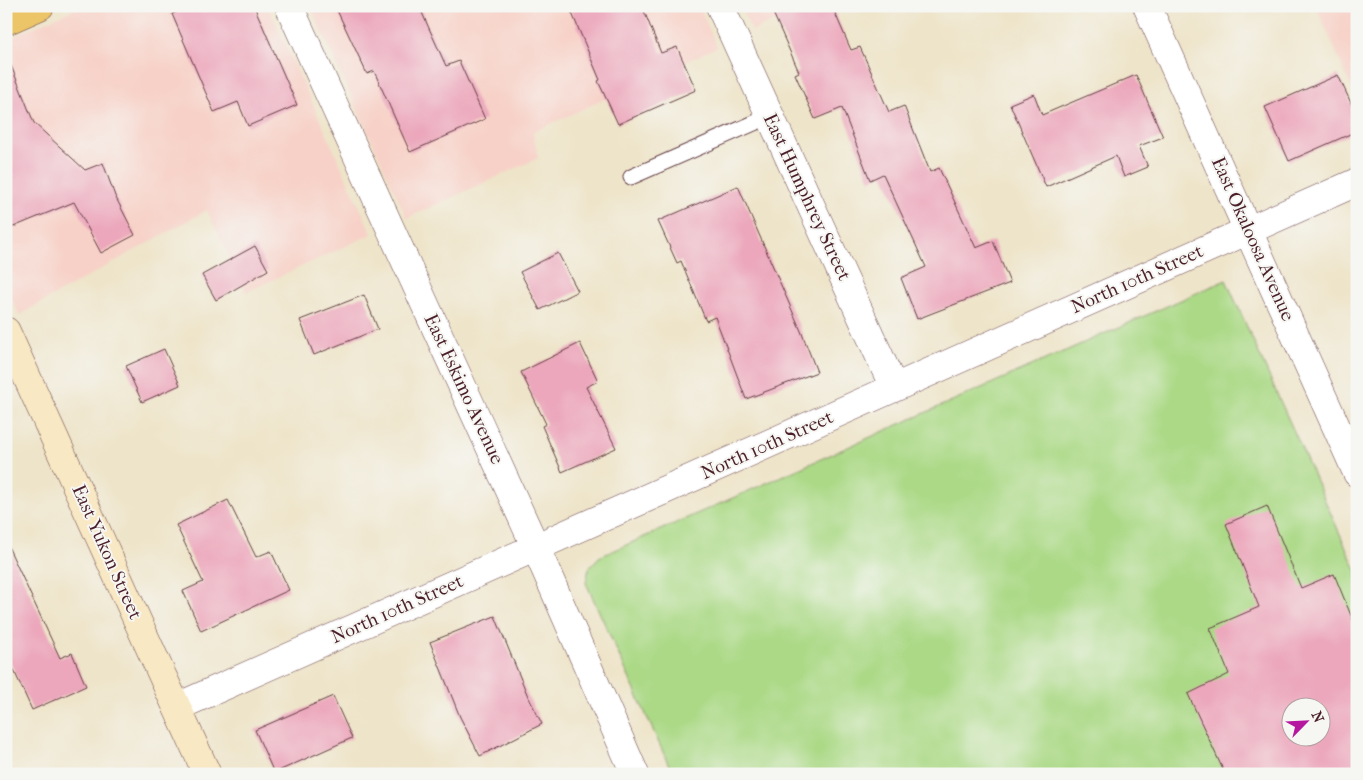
<svg xmlns="http://www.w3.org/2000/svg" width="1363" height="780" font-family="'IM FELL French Canon',serif">
  <style>
    .built { fill: #f7d1c7 }
    .green { fill: #abd986; stroke: #7a7c58; fill-rule: evenodd }
    .building { fill: #eca7bc; fill-rule: evenodd }
    .lines { fill: none; stroke-linecap: round; stroke-linejoin: round }
    .lane-casing { stroke: #633d43; stroke-width: 17 }
    .street-casing { stroke: #633d43; stroke-width: 29 }
    .secondary-casing { stroke: #633d43; stroke-width: 29 }
    .primary-casing { stroke: #633d43; stroke-width: 29 }
    .lane { stroke: #fff; stroke-width: 15 }
    .street { stroke: #fff; stroke-width: 28 }
    .secondary { stroke: #f8e8c3; stroke-width: 28 }
    .primary { stroke: #edc569; stroke-width: 28 }
    .labels { text-anchor: middle; dominant-baseline: central; stroke-width: 4; stroke-linejoin: round; paint-order: stroke }
    .street-label { font-size: 19px; fill: #4a1f2b; stroke: #f6f6f2 }
  </style>
  <rect width="100%" height="100%" fill="#f6f6f2"/>
  <filter id="ink" filterUnits="userSpaceOnUse"><feTurbulence type="fractalNoise" baseFrequency=".02" numOctaves="2"/><feDisplacementMap in="SourceGraphic" scale="10" xChannelSelector="R" yChannelSelector="G"/><feConvolveMatrix kernelMatrix="1 2 1 2 8 2 1 2 1" color-interpolation-filters="sRGB"/></filter>
  <filter id="wash" filterUnits="userSpaceOnUse"><feTurbulence type="fractalNoise" baseFrequency=".0096" numOctaves="4" result="noise"/><feDisplacementMap in="SourceGraphic" scale="20" xChannelSelector="R" yChannelSelector="G"/><feGaussianBlur stdDeviation="1.12" result="paint"/><feColorMatrix in="noise" values="0 0 0 0 0 0 0 0 0 0 0 0 0 0 0 0 0 1.4 0 .05"/><feComposite in="paint" operator="in"/></filter>
  <g filter="url(#wash)">
    <rect width="100%" height="100%" fill="#eee4c9"/>
    <path class="built" d="M 82,6 L 268,6 L 372,234 L 246,292 L 207,210 L 19,315 L 6,286 L 6,39 Z
      M 310,6 L 699,6 L 717,47 L 533,132 L 538,158 L 407,218 Z
      M 740,6 L 806,6 L 752,31 Z
      M 1316,6 L 1357,6 L 1357,98 L 1348,79 Z"/>
    <path class="green" d="M 1226,280 L 1357,572 L 1357,774 L 673,774 L 586,583 L 589,568 L 599,557 ZM 1290,708 L 1320,708 L 1320,738 L 1290,738 Z"/>
    <g id="blocks">
      <path class="building" d="M 190,6 L 254,6 L 297,105 L 248,126 L 238,102 L 214,112 L 172,14 Z
        M 335,6 L 419,6 L 446,66 L 459,61 L 485,119 L 410,152 L 374,71 L 367,74 Z
        M 569,6 L 642,6 L 661,53 L 677,47 L 696,90 L 618,124 L 598,81 L 600,80 Z
        M 770,6 L 832,6 L 851,50 L 860,47 L 889,112 L 904,106 L 930,172 L 939,168 L 976,248 L 993,241 L 1010,283 L 917,319 L 901,278 L 926,267 L 883,174 L 870,180 L 842,108 L 815,119 L 795,74 L 799,72 Z
        M 6,58 L 8,58 L 34,123 L 85,170 L 103,163 L 115,196 L 135,235 L 101,253 L 74,202 L 6,230 Z
        M 1136,75 L 1163,137 L 1139,146 L 1148,167 L 1124,177 L 1116,156 L 1046,187 L 1010,104 L 1034,94 L 1042,115 Z
        M 1338,75 L 1357,116 L 1357,131 L 1289,161 L 1265,107 Z
        M 738,186 L 801,331 L 817,372 L 746,399 L 715,317 L 706,321 L 681,261 L 677,263 L 658,221 Z
        M 255,246 L 268,270 L 216,300 L 202,275 Z
        M 558,253 L 578,291 L 540,310 L 520,272 Z
        M 364,295 L 378,329 L 314,355 L 300,320 Z
        M 580,343 L 598,381 L 586,387 L 616,448 L 562,472 L 542,426 L 546,424 L 521,372 Z
        M 164,349 L 180,385 L 142,402 L 126,366 Z
        M 228,500 L 256,557 L 271,551 L 289,590 L 201,631 L 183,591 L 203,582 L 176,525 Z
        M 1267,506 L 1301,588 L 1334,574 L 1357,630 L 1357,774 L 1225,774 L 1188,694 L 1229,674 L 1210,628 L 1259,607 L 1226,524 ZM 1290,708 L 1320,708 L 1320,738 L 1290,738 Z
        M 6,542 L 60,658 L 72,653 L 86,686 L 32,710 L 6,653 Z
        M 495,616 L 527,694 L 542,724 L 480,756 L 460,717 L 430,642 Z
        M 333,696 L 352,738 L 274,773 L 255,730 Z"/>
    </g>
  </g>
  <g filter="url(#ink)">
    <use href="#blocks" fill-opacity="0" stroke="#633d43" stroke-width="1"/>
    <g class="lines">
      <defs>
        <path id="lane" d="M 631,177 L 770,116"/>
        <path id="street" d="M 289,6 L 536,548 L 635,774
          M 720,6 L 894,388
          M 1147,6 L 1357,473
          M 177,707 L 1357,182"/>
        <path id="secondary" d="M 6,331 L 207,774"/>
        <path id="primary" d="M 6,21 L 40,6"/>
      </defs>
      <use href="#lane" class="lane-casing"/>
      <use href="#street" class="street-casing"/>
      <use href="#secondary" class="secondary-casing"/>
      <use href="#primary" class="primary-casing"/>
      <use href="#lane" class="lane"/>
      <use href="#street" class="street"/>
      <use href="#secondary" class="secondary"/>
      <use href="#primary" class="primary"/>
    </g>
  </g>
  <g class="labels">
    <g class="street-label">
      <text transform="translate(807 197) rotate(65)">East Humphrey Street</text>
      <text transform="translate(1253 239) rotate(66)">East Okaloosa Avenue</text>
      <text transform="translate(1137 279) rotate(-24)">North 10th Street</text>
      <text transform="translate(464 389) rotate(65)">East Eskimo Avenue</text>
      <text transform="translate(767 445) rotate(-24)">North 10th Street</text>
      <text transform="translate(107 552) rotate(66)">East Yukon Street</text>
      <text transform="translate(397 609) rotate(-24)">North 10th Street</text>
    </g>
  </g>
  <rect width="1363" height="780" fill="none" stroke="#f6f6f2" stroke-width="25"/>
  <g transform="translate(1306 722) rotate(66)"><circle r="24" fill="#f6f6f2" stroke="#b1a0a2"/>
  <path d="M0-4L9 19L0 12L-9 19Z" fill="#b5179e"/>
  <text y="-8" font-size="14" font-weight="bold" text-anchor="middle" fill="#4a1f2b">N</text>
  </g>
</svg>
